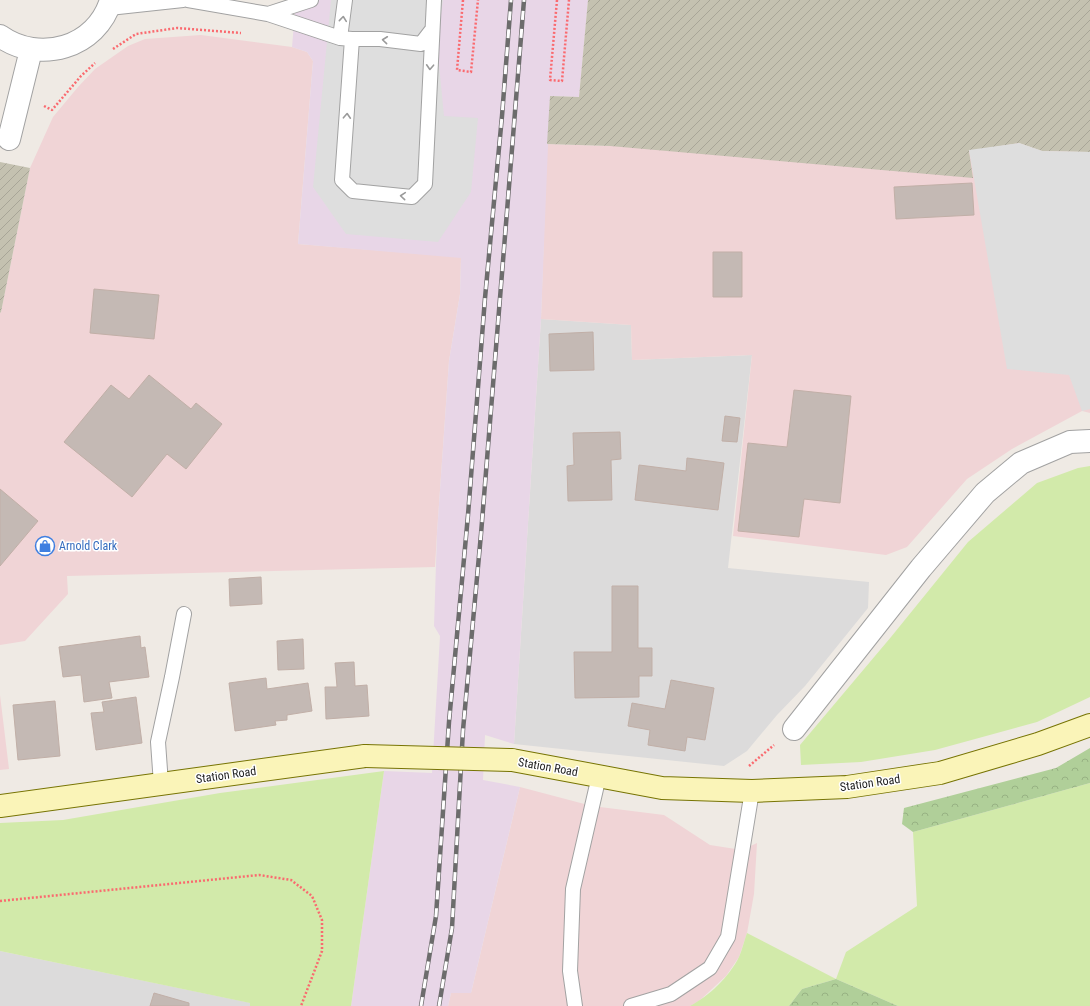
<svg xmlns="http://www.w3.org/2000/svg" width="1090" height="1006" font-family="'Roboto Condensed',sans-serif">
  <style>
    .residential { fill: #dcdbdb }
    .commercial { fill: #f0d4d6 }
    .railway { fill: #e8d6e7 }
    .construction { fill: url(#construction-furrows) }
    .grass { fill: #d2eaaa }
    .forest { fill: url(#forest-crowns) }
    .parking { fill: #dedede }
    .building { fill: #c4b9b4; stroke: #c1afa7 }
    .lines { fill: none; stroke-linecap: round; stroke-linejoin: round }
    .lane-casing { stroke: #a2a2a2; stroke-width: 16 }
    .street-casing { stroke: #a2a2a2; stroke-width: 24 }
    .secondary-casing { stroke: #777404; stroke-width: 24 }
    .path { stroke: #fa6a6f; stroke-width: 2.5; stroke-dasharray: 2 2; stroke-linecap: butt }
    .lane { stroke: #fff; stroke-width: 14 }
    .street { stroke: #fff; stroke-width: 22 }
    .secondary { stroke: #faf4b8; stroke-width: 22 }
    .rail-casing { stroke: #6c6c6c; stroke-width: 4.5 }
    .rail { stroke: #fff; stroke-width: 3; stroke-dasharray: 9; stroke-linecap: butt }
    .secondary-bridge-casing { stroke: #777404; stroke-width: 24; stroke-linecap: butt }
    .secondary-bridge { stroke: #faf4b8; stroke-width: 22 }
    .oneway { stroke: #9a9a9a }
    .labels { text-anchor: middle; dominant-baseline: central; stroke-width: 3; stroke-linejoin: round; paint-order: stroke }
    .shop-label { font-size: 12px; fill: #366cbe; stroke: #fff; text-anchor: start }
    .street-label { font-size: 12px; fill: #1e1e1e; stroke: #fff }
  </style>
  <defs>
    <pattern id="construction-furrows" width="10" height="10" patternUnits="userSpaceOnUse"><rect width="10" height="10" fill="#c4c1b0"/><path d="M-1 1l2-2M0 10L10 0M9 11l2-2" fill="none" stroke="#a8a597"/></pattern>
    <pattern id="forest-crowns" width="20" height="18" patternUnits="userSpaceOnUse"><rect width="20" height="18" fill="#b0cf99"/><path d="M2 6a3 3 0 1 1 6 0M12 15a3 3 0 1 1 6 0" fill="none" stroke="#97b183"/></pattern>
  </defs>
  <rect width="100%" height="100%" fill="#efeae4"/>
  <path class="residential" d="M 541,319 L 631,325 L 632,360 L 752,355 L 728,568 L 869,582 L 868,608 L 805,686 L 777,715 L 747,751 L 724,766 L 514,744 Z
    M 0,951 L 251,1003 L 250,1006 L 0,1006 Z"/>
  <path class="commercial" d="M 201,35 L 292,47 L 307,52 L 313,61 L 298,244 L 461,257 L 460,294 L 449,361 L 437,533 L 435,567 L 67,576 L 68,594 L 25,641 L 0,645 L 0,313 L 1,312 L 30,168 L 53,117 L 78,87 L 95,69 L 128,46 L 145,39 Z
    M 1019,143 L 1042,151 L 1090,152 L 1090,413 L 1082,411 L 1012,449 L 967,479 L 907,547 L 886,555 L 733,536 L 752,355 L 632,360 L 631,325 L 541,319 L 547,144 L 610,146 Z
    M 0,695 L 9,769 L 0,770 Z
    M 520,787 L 592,806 L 664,815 L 710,845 L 742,850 L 757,843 L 754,894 L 747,933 L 739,957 L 726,976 L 699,1001 L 690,1006 L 448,1006 L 451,993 L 471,993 Z"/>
  <path class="railway" d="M 296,0 L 588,0 L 579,97 L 550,96 L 541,319 L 514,744 L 485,735 L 483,780 L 520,787 L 471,993 L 451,993 L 448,1006 L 351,1006 L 384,771 L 432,773 L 440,636 L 434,626 L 437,533 L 449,361 L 460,294 L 461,258 L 298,244 L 313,61 L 307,52 L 292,47 Z"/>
  <path class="construction" d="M 588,0 L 1090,0 L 1090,152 L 1042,151 L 1019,143 L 969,151 L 973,178 L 610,146 L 547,144 L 550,96 L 579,97 Z
    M 0,162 L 30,168 L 1,312 L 0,313 Z"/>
  <path class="grass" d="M 1090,466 L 1090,697 L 1037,722 L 935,750 L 861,762 L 801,765 L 800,745 L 891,637 L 968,542 L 1037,483 L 1078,468 Z
    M 384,771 L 351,1006 L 250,1006 L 250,1003 L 0,951 L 0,823 L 63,820 L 220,793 Z
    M 1090,783 L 1090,1006 L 898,1006 L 836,979 L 802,989 L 789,1006 L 690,1006 C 709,996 729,977 739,957 C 742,950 744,941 747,933 L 836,979 L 846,952 L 917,906 L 913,832 Z"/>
  <path class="forest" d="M 1090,748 L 1090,783 L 913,832 L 902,824 L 904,808 L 1056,768 Z
    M 836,979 L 898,1006 L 789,1006 L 802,989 Z"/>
  <path class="parking" d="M 331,0 L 443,0 L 437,44 L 444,116 L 478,118 L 471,192 L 438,242 L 346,234 L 313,187 Z
    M 1019,143 L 1042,151 L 1090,152 L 1090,409 L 1082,411 L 1069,375 L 1007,369 L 969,150 Z"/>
  <path class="building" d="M 972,183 L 974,215 L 896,219 L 894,187 Z
    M 713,252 L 742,252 L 742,297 L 713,297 Z
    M 94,289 L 159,295 L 154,339 L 90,333 Z
    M 593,332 L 594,370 L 550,371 L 549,334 Z
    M 149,375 L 191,409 L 196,403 L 222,424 L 186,469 L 167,454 L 132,497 L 64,442 L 111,385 L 129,399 Z
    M 794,390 L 851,396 L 840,503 L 804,499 L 799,537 L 738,531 L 748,443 L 787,447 Z
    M 725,416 L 740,418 L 737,442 L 722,441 Z
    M 620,432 L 621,459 L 611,460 L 612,500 L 568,501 L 567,466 L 574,465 L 573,433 Z
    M 687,458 L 724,463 L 718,510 L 635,500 L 639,465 L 686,471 Z
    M 0,489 L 38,521 L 0,566 Z
    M 261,577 L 262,604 L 230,606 L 229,579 Z
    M 612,586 L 638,586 L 638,648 L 652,648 L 652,676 L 639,676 L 639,697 L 575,698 L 574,652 L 612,652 Z
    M 140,636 L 141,648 L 145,647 L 149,677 L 109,682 L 112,698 L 84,702 L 81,675 L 63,677 L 59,647 Z
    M 303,639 L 304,669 L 278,670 L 277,641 Z
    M 354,662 L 355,686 L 367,685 L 369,716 L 326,719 L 325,687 L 337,687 L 335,663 Z
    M 266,678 L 267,689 L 308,683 L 312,711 L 287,715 L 287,720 L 275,721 L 276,725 L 235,731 L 229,683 Z
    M 671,680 L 714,688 L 705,740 L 687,737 L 685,751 L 648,745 L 650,730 L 628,726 L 632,703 L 665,709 Z
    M 136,697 L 142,743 L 96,750 L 91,713 L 104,712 L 102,702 Z
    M 55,701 L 60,756 L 18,760 L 13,705 Z
    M 154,993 L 189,1003 L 189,1006 L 150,1006 Z"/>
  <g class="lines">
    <defs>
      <path id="lane" d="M 188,0 L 268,14 L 340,38 L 352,39 L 342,180 L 353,191 L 412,197 L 425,184 L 434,0
        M 109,8 L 183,0
        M 268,14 L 311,0
        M 340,38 L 345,0
        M 352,39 L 380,39 L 421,44 L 431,31
        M 161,784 L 158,742 L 172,677 L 184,614
        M 575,1006 L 570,971 L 573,889 L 599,776
        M 631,1006 L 671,994 L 710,968 L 728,937 L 752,791"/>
      <path id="street" d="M 0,36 C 39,64 97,48 111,0
        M 9,139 L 31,50
        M 794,729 L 921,568 L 985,493 L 1021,463 L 1070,442 L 1090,441"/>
      <path id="secondary" d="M 512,760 L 662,788 L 752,791 L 847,787 L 940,773 L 1038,744 L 1090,725
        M 0,806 L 365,756"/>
    </defs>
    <use href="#lane" class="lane-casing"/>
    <use href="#street" class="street-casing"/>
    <use href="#secondary" class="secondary-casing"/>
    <path class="path" d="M 463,0 L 457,70 L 471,72 L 478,0
      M 557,0 L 550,80 L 562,81 L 569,0
      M 113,49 L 136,34 L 177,28 L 241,33
      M 44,106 L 52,110 L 81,76 L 95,63
      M 749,766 L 774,745
      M 0,901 L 259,875 L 291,880 L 312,896 L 322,920 L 322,951 L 301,1006"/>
    <use href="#lane" class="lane"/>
    <use href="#street" class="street"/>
    <use href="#secondary" class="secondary"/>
    <defs>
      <path id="rail" d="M 421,1006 L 436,916 L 449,722 L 468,515 L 485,298 L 502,116 L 511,0
        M 439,1006 L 452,928 L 463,730 L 481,534 L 524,0"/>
    </defs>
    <use href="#rail" class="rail-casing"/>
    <use href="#rail" class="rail"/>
    <defs>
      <path id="secondary-bridge" d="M 365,756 L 512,760"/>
    </defs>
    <use href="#secondary-bridge" class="secondary-bridge-casing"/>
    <use href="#secondary-bridge" class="secondary-bridge"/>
  </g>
  <defs><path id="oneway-chevron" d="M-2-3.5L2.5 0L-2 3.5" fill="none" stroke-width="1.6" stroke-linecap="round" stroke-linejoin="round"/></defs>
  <g class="oneway">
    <use href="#oneway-chevron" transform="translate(343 19) rotate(-84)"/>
    <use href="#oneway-chevron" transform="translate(385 40) rotate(-174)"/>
    <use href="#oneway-chevron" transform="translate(430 67) rotate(93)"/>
    <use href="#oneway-chevron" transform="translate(347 116) rotate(-87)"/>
    <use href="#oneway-chevron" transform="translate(403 196) rotate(-175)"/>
  </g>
  <defs>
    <symbol id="shop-ring" viewBox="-11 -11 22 22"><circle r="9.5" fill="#fff" stroke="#3f7fe0" stroke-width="1.5"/><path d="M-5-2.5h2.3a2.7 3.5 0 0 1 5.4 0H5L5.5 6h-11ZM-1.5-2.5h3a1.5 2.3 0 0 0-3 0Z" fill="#3f7fe0"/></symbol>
  </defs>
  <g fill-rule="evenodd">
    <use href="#shop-ring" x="34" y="535" width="22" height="22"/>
  </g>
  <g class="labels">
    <g class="shop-label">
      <text x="59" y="546">Arnold Clark</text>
    </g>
    <g class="street-label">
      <text transform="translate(548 767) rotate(10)">Station Road</text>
      <text transform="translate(226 775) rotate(-8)">Station Road</text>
      <text transform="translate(870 783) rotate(-8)">Station Road</text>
    </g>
  </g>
</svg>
